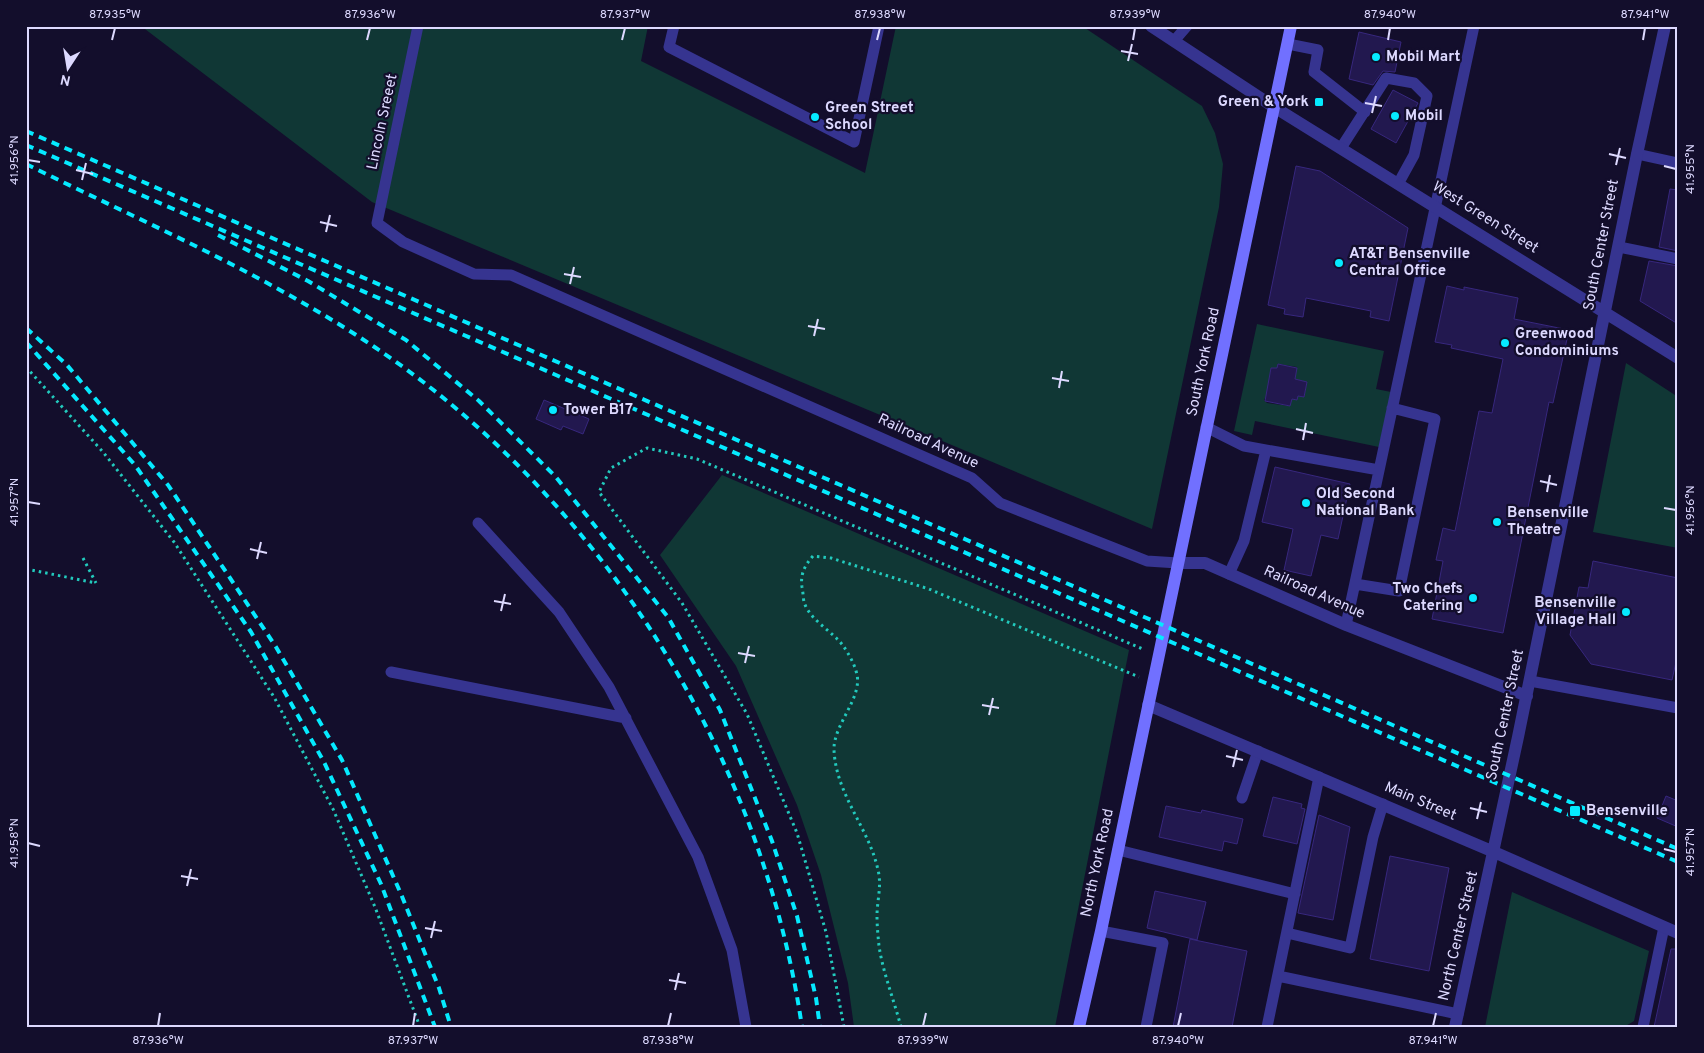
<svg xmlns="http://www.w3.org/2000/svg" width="1704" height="1053" font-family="Overpass,sans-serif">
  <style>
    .green { fill: #103735; fill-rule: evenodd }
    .building { fill: #22184f; stroke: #37277e }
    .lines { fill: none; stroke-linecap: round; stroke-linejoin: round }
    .path { stroke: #22cabd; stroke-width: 3; stroke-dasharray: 2.5 4; stroke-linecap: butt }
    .service { stroke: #363490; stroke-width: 11 }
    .minor { stroke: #363490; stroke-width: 12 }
    .tertiary { stroke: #363490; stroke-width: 12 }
    .secondary { stroke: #7170ff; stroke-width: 12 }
    .rail { stroke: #05eaff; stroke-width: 4; stroke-dasharray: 8 6; stroke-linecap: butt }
    .ticks { fill: none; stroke: #ddd9ff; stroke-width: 2 }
    .poi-dot { fill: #05eaff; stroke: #130e2c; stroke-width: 2 }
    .labels { text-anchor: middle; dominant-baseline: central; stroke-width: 4.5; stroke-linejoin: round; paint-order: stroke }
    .poi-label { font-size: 15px; font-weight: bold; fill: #ddd9ff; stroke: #130e2c; text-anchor: start }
    .street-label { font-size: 15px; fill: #ddd9ff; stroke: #130e2c }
    .neatline { fill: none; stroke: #ddd9ff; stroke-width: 2 }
    .ticks-label { font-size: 12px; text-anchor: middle; fill: #ddd9ff }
  </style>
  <rect width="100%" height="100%" fill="#130e2c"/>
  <path class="green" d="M 141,26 L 648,26 L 641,61 L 865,173 L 896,26 L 1082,26 L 1202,106 L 1215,133 L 1223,164 L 1219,207 L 1152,529 L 372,202 Z
    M 1257,324 L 1384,351 L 1376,389 L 1391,392 L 1379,447 L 1255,421 L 1252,435 L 1234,431 ZM 1278,364 L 1297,367 L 1295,379 L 1307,382 L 1304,397 L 1298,396 L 1297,400 L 1292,399 L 1290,406 L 1267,403 L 1264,400 L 1267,394 L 1271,368 L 1277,368 Z
    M 1626,363 L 1678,397 L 1678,548 L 1593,532 Z
    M 722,475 L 1129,650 L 1055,1027 L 854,1027 L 848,983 L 821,875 L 797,805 L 736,666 L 660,555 Z
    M 1512,892 L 1649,951 L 1634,1021 L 1624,1027 L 1485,1027 Z"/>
  <path class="building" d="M 1359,32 L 1401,42 L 1395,72 L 1383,71 L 1373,85 L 1349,79 Z
    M 1393,90 L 1418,103 L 1396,143 L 1371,129 Z
    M 1296,166 L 1320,171 L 1408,228 L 1389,321 L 1370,317 L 1371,311 L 1306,298 L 1303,317 L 1284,314 L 1285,309 L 1268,305 Z
    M 1670,189 L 1678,190 L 1678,251 L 1659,247 Z
    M 1649,261 L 1678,266 L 1678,324 L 1640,301 Z
    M 1447,286 L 1464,290 L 1464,287 L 1518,298 L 1514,319 L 1569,330 L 1553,403 L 1549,402 L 1503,633 L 1432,619 L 1443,561 L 1436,560 L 1443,528 L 1455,531 L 1479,411 L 1492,413 L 1503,359 L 1451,348 L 1452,345 L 1435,342 Z
    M 1278,364 L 1297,368 L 1295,379 L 1307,382 L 1304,397 L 1298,396 L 1297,400 L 1292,399 L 1290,406 L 1265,401 L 1271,368 L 1277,368 Z
    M 544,400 L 589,419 L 583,434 L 563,426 L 561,430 L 536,419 Z
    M 1275,467 L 1350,484 L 1338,539 L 1321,535 L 1311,576 L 1284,570 L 1293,529 L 1262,522 Z
    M 1593,561 L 1678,578 L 1678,653 L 1672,680 L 1591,664 L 1570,635 L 1579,587 L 1588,588 Z
    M 1666,796 L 1678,801 L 1678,827 L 1657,818 Z
    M 1273,797 L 1302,804 L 1301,808 L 1305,809 L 1297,844 L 1263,836 Z
    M 1166,806 L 1201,813 L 1202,810 L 1243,819 L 1237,844 L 1224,841 L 1222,851 L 1159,837 Z
    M 1319,815 L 1350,827 L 1333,920 L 1298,913 Z
    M 1390,856 L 1449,868 L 1429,971 L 1370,959 Z
    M 1155,891 L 1206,902 L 1197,940 L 1147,928 Z
    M 1190,939 L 1247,951 L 1232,1027 L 1173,1027 Z
    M 1671,949 L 1678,949 L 1678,1027 L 1654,1027 Z"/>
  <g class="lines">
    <path class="path" d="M 26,367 L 103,452 L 174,542 L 274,697 L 333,809 L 375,907 L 420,1027
      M 83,558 L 96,583
      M 26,569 L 96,583
      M 844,1027 L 826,932 L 797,833 L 747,714 L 682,603 L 599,492 L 611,468 L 647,448 L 697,459 L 1145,650
      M 901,1027 C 894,1000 883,973 879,946 C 878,936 877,926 877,916 C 877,900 882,886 878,870 C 869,828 836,795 834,750 C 833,724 865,696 856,671 C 854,663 848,653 844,647 C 833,631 810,621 804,602 C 803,597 803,591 802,587 C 800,574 805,565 813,556 L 831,558 L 929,589 L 1139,677"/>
    <path class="service" d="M 418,26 L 377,223 L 403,242 L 474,274 L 511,275 L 972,478 L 1000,503 L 1147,561 L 1178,563
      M 674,26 L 669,47 L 854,142 L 879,26
      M 1174,41 L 1187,26
      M 1288,44 L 1318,50 L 1314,72 L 1365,112
      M 1341,148 L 1386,78 L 1414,83 L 1427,96 L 1414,155 L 1398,184
      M 1637,154 L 1678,163
      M 1619,247 L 1678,259
      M 1206,427 L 1244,446 L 1379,470
      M 478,523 L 559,612 L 609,687 L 698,857 L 732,950 L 746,1027
      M 1229,574 L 1244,541 L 1266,450
      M 1355,584 L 1399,591 L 1435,419 L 1392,408
      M 1346,625 L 1474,26
      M 391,672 L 626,718
      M 1530,681 L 1678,708
      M 1242,798 L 1258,751
      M 1118,850 L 1295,894
      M 1101,931 L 1163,943 L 1146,1027
      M 1287,933 L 1350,948 L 1373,837 L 1383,804
      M 1278,976 L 1458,1014
      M 1267,1027 L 1319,777
      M 1643,1027 L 1664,927"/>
    <path class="minor" d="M 1274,107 L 1678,358
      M 1178,563 L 1205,563 L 1346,625 L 1527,696
      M 1148,705 L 1494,852 L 1678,933
      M 1455,1027 L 1518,737 L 1637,154 L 1665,26"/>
    <path class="tertiary" d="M 1151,26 L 1274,107"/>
    <path class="secondary" d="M 1079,1027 L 1101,931 L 1291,26"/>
    <path class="rail" d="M 26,131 L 1678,849
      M 26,145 L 1678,862
      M 26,164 C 143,222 265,274 373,346 C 602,499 762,755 802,1027
      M 218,235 L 308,281 L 406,340 L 479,401 L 555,476 L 668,617 L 720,710 L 772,841 L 797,916 L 816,998 L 820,1027
      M 26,328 L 67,365 L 168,485 L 276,647 L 342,760 L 401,894 L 439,988 L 451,1027
      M 26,342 L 135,465 L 251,632 L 324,762 L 381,884 L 435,1027"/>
  </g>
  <path class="ticks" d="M 112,40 L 115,28M 367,40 L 370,28M 622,40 L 625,28M 877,40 L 880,28M 1133,40 L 1135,28M 1388,40 L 1390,28M 1643,40 L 1645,28M 1121,51 L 1138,54M 1128,61 L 1132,44M 1365,103 L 1382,106M 1372,113 L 1376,96M 1609,154 L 1626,158M 28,160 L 40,162M 1616,165 L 1620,148M 1664,166 L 1676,169M 76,170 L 93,174M 82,180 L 86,163M 320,222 L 337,226M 326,232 L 330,215M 564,274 L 581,277M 570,284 L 574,267M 808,326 L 825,329M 814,336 L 818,319M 1052,378 L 1069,381M 1059,388 L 1062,371M 1296,429 L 1313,433M 1303,440 L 1306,423M 1540,481 L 1557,485M 1547,492 L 1550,475M 28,502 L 40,504M 1664,508 L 1676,510M 250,549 L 267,553M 257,559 L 261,542M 494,601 L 511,604M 501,611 L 505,594M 738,653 L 755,656M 745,663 L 749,646M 982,705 L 999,708M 989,715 L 993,698M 1226,756 L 1243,760M 1233,767 L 1237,750M 1470,808 L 1487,812M 1477,819 L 1481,802M 28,843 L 40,846M 1664,849 L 1676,852M 181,876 L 198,879M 187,886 L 191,869M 425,928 L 442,931M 431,938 L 435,921M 669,980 L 686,983M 675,990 L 679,973M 158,1026 L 160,1013M 413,1026 L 415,1013M 668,1026 L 671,1013M 923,1026 L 926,1013M 1178,1026 L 1181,1013M 1433,1026 L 1436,1013"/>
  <g class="poi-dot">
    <circle cx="1376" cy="57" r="5"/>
    <rect x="1314" y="97" width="10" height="10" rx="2.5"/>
    <circle cx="1395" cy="116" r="5"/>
    <circle cx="815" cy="117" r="5"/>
    <circle cx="1339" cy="263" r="5"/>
    <circle cx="1505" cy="343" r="5"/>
    <circle cx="553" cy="410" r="5"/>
    <circle cx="1306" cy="503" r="5"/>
    <circle cx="1497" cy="522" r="5"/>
    <circle cx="1473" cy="598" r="5"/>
    <circle cx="1626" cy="612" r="5"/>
    <rect x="1569" y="805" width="12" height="12" rx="2.5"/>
  </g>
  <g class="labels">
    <g class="poi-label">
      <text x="1386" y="57">Mobil Mart</text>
      <text x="1309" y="102" text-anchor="end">Green &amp; York</text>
      <text x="825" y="108">Green Street<tspan x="825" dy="17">School</tspan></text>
      <text x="1405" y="116">Mobil</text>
      <text x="1349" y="254">AT&amp;T Bensenville<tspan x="1349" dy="17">Central Office</tspan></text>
      <text x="1515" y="334">Greenwood<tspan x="1515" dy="17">Condominiums</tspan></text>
      <text x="563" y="410">Tower B17</text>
      <text x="1316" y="494">Old Second<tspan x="1316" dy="17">National Bank</tspan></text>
      <text x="1507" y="513">Bensenville<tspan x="1507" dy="17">Theatre</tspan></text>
      <text x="1463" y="589" text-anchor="end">Two Chefs<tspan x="1463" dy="17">Catering</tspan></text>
      <text x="1616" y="603" text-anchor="end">Bensenville<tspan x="1616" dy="17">Village Hall</tspan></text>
      <text x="1586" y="811">Bensenville</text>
    </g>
    <g class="street-label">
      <text transform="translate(383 122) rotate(-78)">Lincoln Sreeet</text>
      <text transform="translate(1485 218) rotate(32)">West Green Street</text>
      <text transform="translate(1602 245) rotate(-79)">South Center Street</text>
      <text transform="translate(1204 362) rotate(-78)">South York Road</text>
      <text transform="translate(928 442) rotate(25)">Railroad Avenue</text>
      <text transform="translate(1314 593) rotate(24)">Railroad Avenue</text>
      <text transform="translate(1506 715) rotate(-78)">South Center Street</text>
      <text transform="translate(1420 802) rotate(23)">Main Street</text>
      <text transform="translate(1098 863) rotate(-78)">North York Road</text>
      <text transform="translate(1459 936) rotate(-77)">North Center Street</text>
    </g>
  </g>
  <rect width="1704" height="1053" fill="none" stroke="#130e2c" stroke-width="55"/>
  <g transform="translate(68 68) rotate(192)" stroke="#130e2c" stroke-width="4" paint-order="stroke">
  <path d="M0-4L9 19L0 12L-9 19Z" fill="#ddd9ff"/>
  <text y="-8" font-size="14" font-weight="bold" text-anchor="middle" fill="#ddd9ff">N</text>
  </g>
  <rect x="28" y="28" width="1648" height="998" class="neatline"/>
  <g class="ticks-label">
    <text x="115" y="18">87.935°W</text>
    <text x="370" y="18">87.936°W</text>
    <text x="625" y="18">87.937°W</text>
    <text x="880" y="18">87.938°W</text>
    <text x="1135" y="18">87.939°W</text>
    <text x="1390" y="18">87.940°W</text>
    <text x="1645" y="18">87.941°W</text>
    <text transform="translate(14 160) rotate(-90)" y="4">41.956°N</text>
    <text transform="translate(1690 169) rotate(-90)" y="4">41.955°N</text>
    <text transform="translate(14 502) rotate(-90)" y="4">41.957°N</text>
    <text transform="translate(1690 510) rotate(-90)" y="4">41.956°N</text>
    <text transform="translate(14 843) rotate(-90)" y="4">41.958°N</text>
    <text transform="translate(1690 852) rotate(-90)" y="4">41.957°N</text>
    <text x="158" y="1044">87.936°W</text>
    <text x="413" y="1044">87.937°W</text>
    <text x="668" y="1044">87.938°W</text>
    <text x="923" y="1044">87.939°W</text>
    <text x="1178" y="1044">87.940°W</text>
    <text x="1433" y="1044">87.941°W</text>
  </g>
</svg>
